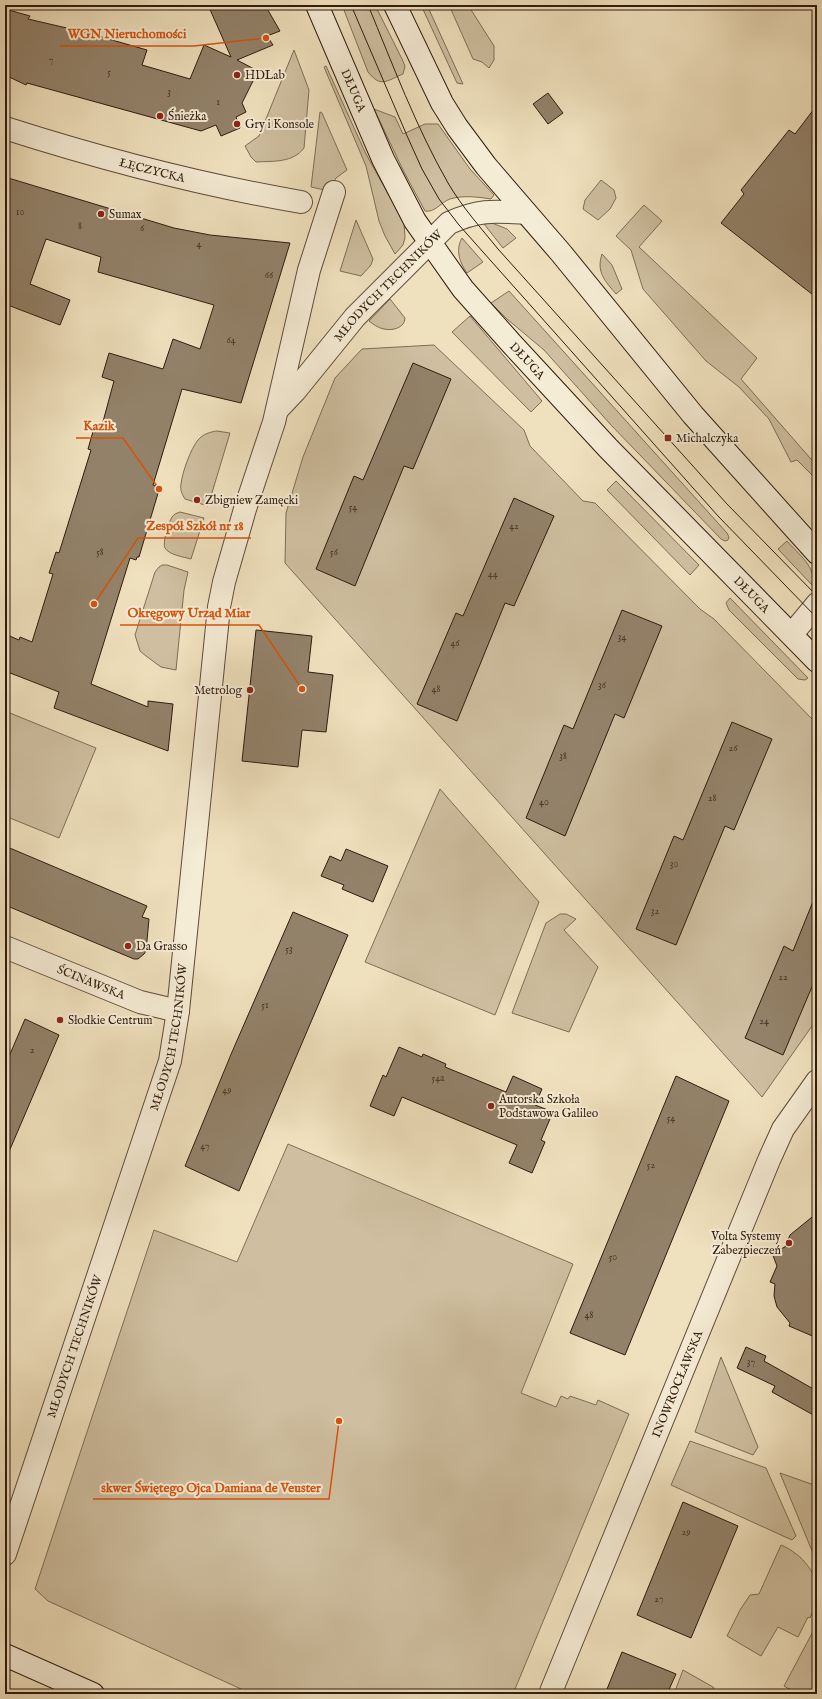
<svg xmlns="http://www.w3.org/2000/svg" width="822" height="1699" font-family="'IM FELL English',serif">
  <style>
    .green { fill: #cfbfa0; stroke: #7f6d57 }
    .building { fill: #93826a; stroke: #2f1b0e }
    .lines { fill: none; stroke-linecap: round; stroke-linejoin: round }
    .street-casing { stroke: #5f4c3a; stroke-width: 24 }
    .secondary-casing { stroke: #2f1b0e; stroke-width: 24 }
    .street { stroke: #f5ecd5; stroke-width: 22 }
    .secondary { stroke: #f5ecd5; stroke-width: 22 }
    .tram { stroke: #2f1b0e; stroke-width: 1 }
    .poi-dot { fill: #8f2418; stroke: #f5ecd5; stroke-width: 1.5 }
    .labels { text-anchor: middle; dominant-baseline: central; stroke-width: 4; stroke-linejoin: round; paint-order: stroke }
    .number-label { font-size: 10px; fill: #483525 }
    .poi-label { font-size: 12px; fill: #2f1b0e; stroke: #f5ecd5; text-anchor: start }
    .street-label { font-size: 12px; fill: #2f1b0e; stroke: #f5ecd5 }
    .leader { fill: none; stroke: #d6530c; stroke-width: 1.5 }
    .callout-dot { fill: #d6530c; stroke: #f5ecd5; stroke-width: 1.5 }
    .callout-label { font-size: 13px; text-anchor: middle; font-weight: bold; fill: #d6530c; stroke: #f5ecd5; stroke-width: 4; stroke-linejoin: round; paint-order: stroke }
  </style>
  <rect width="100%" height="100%" fill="#f0e1be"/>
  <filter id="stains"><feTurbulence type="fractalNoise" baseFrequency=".005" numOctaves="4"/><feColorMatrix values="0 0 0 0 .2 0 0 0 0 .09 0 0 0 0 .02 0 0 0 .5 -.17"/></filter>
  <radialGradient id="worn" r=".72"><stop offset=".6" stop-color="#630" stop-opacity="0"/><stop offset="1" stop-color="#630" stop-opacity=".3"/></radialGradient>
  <path class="green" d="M 342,5 L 375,5 L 402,59 L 405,66 L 403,74 C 386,81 381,88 368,72 Z
    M 421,5 L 427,5 L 463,84 L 457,83 Z
    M 449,5 L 468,5 L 494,46 L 494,60 L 489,68 L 482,62 L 473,59 Z
    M 294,50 L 309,90 L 304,148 C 293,163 273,161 256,162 L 251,157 L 245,146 L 259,136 Z
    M 326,66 L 365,152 L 404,223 L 405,238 L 403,245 L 395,254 L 385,236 L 379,221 L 366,166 L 324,67 Z
    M 374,109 L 395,117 L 403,134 L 425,124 L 438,124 L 470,169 L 494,195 L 491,199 C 478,197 463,195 450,199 C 441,202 435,213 425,211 L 404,172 Z
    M 320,112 L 322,113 L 347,170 L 336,178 L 329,191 L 311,187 Z
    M 601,180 L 614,190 L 616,198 L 610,209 L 598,220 L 583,209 L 585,200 Z
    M 644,205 L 662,221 L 639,247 L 757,358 L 741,379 L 817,466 L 817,480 L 797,460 L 791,462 L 769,419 L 739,387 L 706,361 L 643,289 L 631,250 L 616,236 Z
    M 356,220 L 373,259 L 371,265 L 361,276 L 340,271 Z
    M 492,223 L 507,229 L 516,238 L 503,248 L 484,224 Z
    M 462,238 L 483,262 L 467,273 C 460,263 455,250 462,238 Z
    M 602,254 L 612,265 L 622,289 L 616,294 C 605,281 596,272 602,254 Z
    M 509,291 L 727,533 L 729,537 L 728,540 L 725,541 L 721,539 L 611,425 L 544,350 L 507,319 L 491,303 Z
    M 390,299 L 405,318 C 405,328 392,331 384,329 C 378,328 373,324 369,321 Z
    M 470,316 L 542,401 L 531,412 L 452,332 Z
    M 434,345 L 524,430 L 530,446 L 583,501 L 595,503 L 700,609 L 714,619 L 817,724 L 817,1019 L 762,1097 L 285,563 L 286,513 L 303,457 L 335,378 L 362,349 Z
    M 217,431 L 230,433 L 208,506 L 185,499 C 182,494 180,490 181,484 C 182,473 191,448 198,440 C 203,434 210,432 217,431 Z
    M 616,481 L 699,565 L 690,575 L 607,490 Z
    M 180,512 L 204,518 L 191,559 C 184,557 169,555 165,548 C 162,543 169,522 172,517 C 174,514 177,513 180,512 Z
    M 787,541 C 797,553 818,568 812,585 L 778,549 Z
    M 162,565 L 167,565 L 188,572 L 184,590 L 176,670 L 161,667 L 146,656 L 140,651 L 135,635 L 155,572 L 159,567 Z
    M 730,598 L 808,678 L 805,680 L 798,679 L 729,610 L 726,603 Z
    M 5,711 L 96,748 L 59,838 L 5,816 Z
    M 440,789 L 539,902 L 495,1015 L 365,962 Z
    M 560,914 L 566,914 L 576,919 L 564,930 L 598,967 L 569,1032 L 512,1013 L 546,923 Z
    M 288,1144 L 573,1264 L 521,1393 L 556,1407 L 561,1396 L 568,1399 L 570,1396 L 596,1405 L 598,1400 L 629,1414 L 513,1694 L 252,1694 L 48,1601 L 35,1589 L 154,1230 L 237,1262 Z
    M 721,1357 L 758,1447 L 753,1455 L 695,1432 Z
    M 690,1441 L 766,1468 L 796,1536 L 792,1540 L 671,1485 Z
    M 780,1473 L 817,1486 L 817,1563 Z
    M 781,1545 C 802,1554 821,1575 817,1600 C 816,1606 812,1612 810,1618 L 808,1617 L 798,1637 L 778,1627 L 761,1656 L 727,1636 L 740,1610 L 750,1595 L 759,1594 Z
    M 817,1624 L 817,1694 L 798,1694 L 784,1686 Z
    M 683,1670 L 713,1687 L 718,1694 L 674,1694 Z"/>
  <path class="building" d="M 208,5 L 265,5 L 280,31 L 267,36 L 273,45 L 237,60 L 258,71 L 242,103 L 246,112 L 236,117 L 240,128 L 221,136 L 216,125 L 201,131 L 27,83 L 26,85 L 5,75 L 5,9 L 30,16 L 28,19 L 84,32 L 147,50 L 142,65 L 190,79 L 204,45 L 231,57 Z
    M 548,93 L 563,113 L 548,124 L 533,104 Z
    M 817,105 L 817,298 L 721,223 L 744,194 L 741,190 L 789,130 L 795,134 Z
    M 5,177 L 174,228 L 210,235 L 290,243 L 241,403 L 182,389 L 153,485 L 159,487 L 159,490 L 139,557 L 137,557 L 136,560 L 130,558 L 91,684 L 148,707 L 148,701 L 173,704 L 168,751 L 54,708 L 59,692 L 5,671 L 5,634 L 19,640 L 20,637 L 32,642 L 53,574 L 49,573 L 56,552 L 59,553 L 91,450 L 88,449 L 94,428 L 101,429 L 114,381 L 102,377 L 109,353 L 163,369 L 173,339 L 200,349 L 214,305 L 98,272 L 101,257 L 46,239 L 30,284 L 70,300 L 60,325 L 5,304 Z
    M 413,363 L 451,379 L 413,469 L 404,466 L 355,586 L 316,569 L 354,476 L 363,480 Z
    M 514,498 L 554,516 L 514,606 L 505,603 L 457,721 L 417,704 L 456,613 L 463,616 Z
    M 622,610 L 662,626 L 624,718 L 615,714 L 565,836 L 526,818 L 564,725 L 573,729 Z
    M 256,630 L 312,636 L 308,672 L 333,675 L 326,732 L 302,730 L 298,767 L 242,761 Z
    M 732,722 L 772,739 L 734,830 L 725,826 L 676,945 L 636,929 L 674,836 L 683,840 Z
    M 5,846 L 147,906 L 142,917 L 149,919 L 146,951 L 144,954 L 138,959 L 134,959 L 5,905 Z
    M 346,849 L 388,866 L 373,902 L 342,889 L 344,885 L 321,876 L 330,856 L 341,861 Z
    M 816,894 L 817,894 L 817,975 L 783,1055 L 745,1038 L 784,946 L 793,951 Z
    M 293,912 L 348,935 L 239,1191 L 185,1166 L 232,1052 Z
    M 25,1019 L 59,1035 L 5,1161 L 5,1066 Z
    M 399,1047 L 422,1057 L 423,1054 L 446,1064 L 445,1067 L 506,1092 L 513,1076 L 542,1089 L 535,1105 L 553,1112 L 541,1140 L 545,1142 L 532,1173 L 509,1163 L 517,1145 L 402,1097 L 394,1116 L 370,1106 L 383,1075 L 386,1077 Z
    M 676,1076 L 729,1101 L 625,1355 L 570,1333 Z
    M 817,1213 L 817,1338 L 789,1326 L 790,1323 L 777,1307 L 774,1296 L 775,1284 L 770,1282 L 777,1266 L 772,1253 L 785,1247 L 790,1235 Z
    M 746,1347 L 766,1356 L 764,1361 L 817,1391 L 817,1417 L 772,1392 L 775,1386 L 737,1368 Z
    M 683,1502 L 738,1526 L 691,1638 L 637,1615 Z
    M 622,1652 L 676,1674 L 667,1694 L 605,1694 Z"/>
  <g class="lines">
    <defs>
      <g id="street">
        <path id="s1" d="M 5,128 C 102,159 201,185 301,202"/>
        <path id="s2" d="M 277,410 L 295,391 L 355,317 L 449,223 C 480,209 494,211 526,213"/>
        <path d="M 792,634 L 817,604"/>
        <path id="s3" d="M 5,947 L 140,1002 L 178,1011"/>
        <path id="s4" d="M 5,1554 L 170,1061 L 178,1011 L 219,607 L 224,582 L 245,509 L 274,422 L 309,270 L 334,192"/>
        <path id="s5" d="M 550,1694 L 769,1160 L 783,1129 L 817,1081"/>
      </g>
      <g id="secondary">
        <path id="s6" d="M 317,5 L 383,159 L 415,221 L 463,289 L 511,343 L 608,448 L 817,661"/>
        <path d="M 395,5 L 442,103 L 457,127 L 486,166 L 561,253 L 693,415 L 817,553"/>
        <path d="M 5,1655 L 93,1694"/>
      </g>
    </defs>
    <use href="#street" class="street-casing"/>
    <use href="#secondary" class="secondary-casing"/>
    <use href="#street" class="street"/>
    <use href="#secondary" class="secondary"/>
    <path class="tram" d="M 351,5 L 408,138 L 422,169 L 439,199 L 459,225 L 718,516 L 817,618
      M 368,5 C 393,65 416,127 448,183 C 462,207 481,228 498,249 L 727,504 L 817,596"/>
  </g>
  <g class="poi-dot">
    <circle cx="237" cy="75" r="4"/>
    <circle cx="160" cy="116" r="4"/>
    <circle cx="237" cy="124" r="4"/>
    <circle cx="101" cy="214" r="4"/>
    <rect x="664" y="434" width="8" height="8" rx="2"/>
    <circle cx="197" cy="500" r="4"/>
    <circle cx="250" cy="690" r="4"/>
    <circle cx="128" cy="946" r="4"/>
    <circle cx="60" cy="1020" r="4"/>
    <circle cx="491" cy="1106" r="4"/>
    <circle cx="789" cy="1243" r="4"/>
  </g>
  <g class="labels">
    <g class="number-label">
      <text x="51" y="60">7</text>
      <text x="109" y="72">5</text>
      <text x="169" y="92">3</text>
      <text x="218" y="102">1</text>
      <text x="20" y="212">10</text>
      <text x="80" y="226">8</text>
      <text x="142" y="228">6</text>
      <text x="199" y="244">4</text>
      <text x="269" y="275">66</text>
      <text x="231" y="340">64</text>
      <text x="353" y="507">54</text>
      <text x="514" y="526">42</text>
      <text x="100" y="552">58</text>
      <text x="334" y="552">56</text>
      <text x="493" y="574">44</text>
      <text x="622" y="637">34</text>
      <text x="455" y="643">46</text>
      <text x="602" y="685">36</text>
      <text x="436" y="689">48</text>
      <text x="733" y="748">26</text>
      <text x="563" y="756">38</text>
      <text x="712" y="798">28</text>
      <text x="544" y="802">40</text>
      <text x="674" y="864">30</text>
      <text x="655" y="911">32</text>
      <text x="289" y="949">53</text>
      <text x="783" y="977">22</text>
      <text x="265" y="1005">51</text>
      <text x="764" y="1021">24</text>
      <text x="32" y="1050">2</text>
      <text x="438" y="1078">54a</text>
      <text x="227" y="1090">49</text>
      <text x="671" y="1118">54</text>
      <text x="205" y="1146">47</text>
      <text x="651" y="1165">52</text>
      <text x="613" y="1257">50</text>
      <text x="589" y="1315">48</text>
      <text x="751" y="1362">37</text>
      <text x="686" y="1532">29</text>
      <text x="659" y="1599">27</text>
    </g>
    <g class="poi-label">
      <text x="245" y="75">HDLab</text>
      <text x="168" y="116">Śnieżka</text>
      <text x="245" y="124">Gry i Konsole</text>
      <text x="109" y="214">Sumax</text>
      <text x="676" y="438">Michalczyka</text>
      <text x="205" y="500">Zbigniew Zamęcki</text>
      <text x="242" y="690" text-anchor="end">Metrolog</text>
      <text x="136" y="946">Da Grasso</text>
      <text x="68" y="1020">Słodkie Centrum</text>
      <text x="499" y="1099">Autorska Szkoła<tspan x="499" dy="14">Podstawowa Galileo</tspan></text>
      <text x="781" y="1236" text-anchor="end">Volta Systemy<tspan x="781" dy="14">Zabezpieczeń</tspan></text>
    </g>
    <g class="street-label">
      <text stroke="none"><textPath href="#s6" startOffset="93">DŁUGA</textPath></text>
      <text stroke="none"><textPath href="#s1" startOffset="153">ŁĘCZYCKA</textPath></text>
      <text stroke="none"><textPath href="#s2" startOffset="167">MŁODYCH TECHNIKÓW</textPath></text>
      <text stroke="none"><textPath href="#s6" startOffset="417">DŁUGA</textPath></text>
      <text stroke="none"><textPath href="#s6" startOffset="741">DŁUGA</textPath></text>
      <text stroke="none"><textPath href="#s3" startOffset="93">ŚCINAWSKA</textPath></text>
      <text stroke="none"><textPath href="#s4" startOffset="543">MŁODYCH TECHNIKÓW</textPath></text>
      <text stroke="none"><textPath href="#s4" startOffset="219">MŁODYCH TECHNIKÓW</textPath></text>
      <text stroke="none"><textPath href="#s5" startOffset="335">INOWROCŁAWSKA</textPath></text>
    </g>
  </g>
  <path class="leader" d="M266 38L194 46H60M159 489L123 438H76M94 604L138 538H251M302 689L259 625H120M339 1421L329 1499H93"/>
  <g class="callout-dot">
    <circle cx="266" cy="38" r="4"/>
    <circle cx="159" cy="489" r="4"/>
    <circle cx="94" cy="604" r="4"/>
    <circle cx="302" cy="689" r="4"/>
    <circle cx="339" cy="1421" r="4"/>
  </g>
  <g class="callout-label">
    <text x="127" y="38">WGN Nieruchomości</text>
    <text x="99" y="430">Kazik</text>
    <text x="195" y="530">Zespół Szkół nr 18</text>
    <text x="189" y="617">Okręgowy Urząd Miar</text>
    <text x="211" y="1492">skwer Świętego Ojca Damiana de Veuster</text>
  </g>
  <rect width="822" height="1699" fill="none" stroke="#f0e1be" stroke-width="20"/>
  <rect x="6" y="6" width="810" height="1687" fill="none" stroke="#2f1b0e" stroke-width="2"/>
  <rect x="10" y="10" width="802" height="1679" fill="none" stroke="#2f1b0e"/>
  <rect width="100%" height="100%" filter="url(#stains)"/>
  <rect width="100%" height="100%" fill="url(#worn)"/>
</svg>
